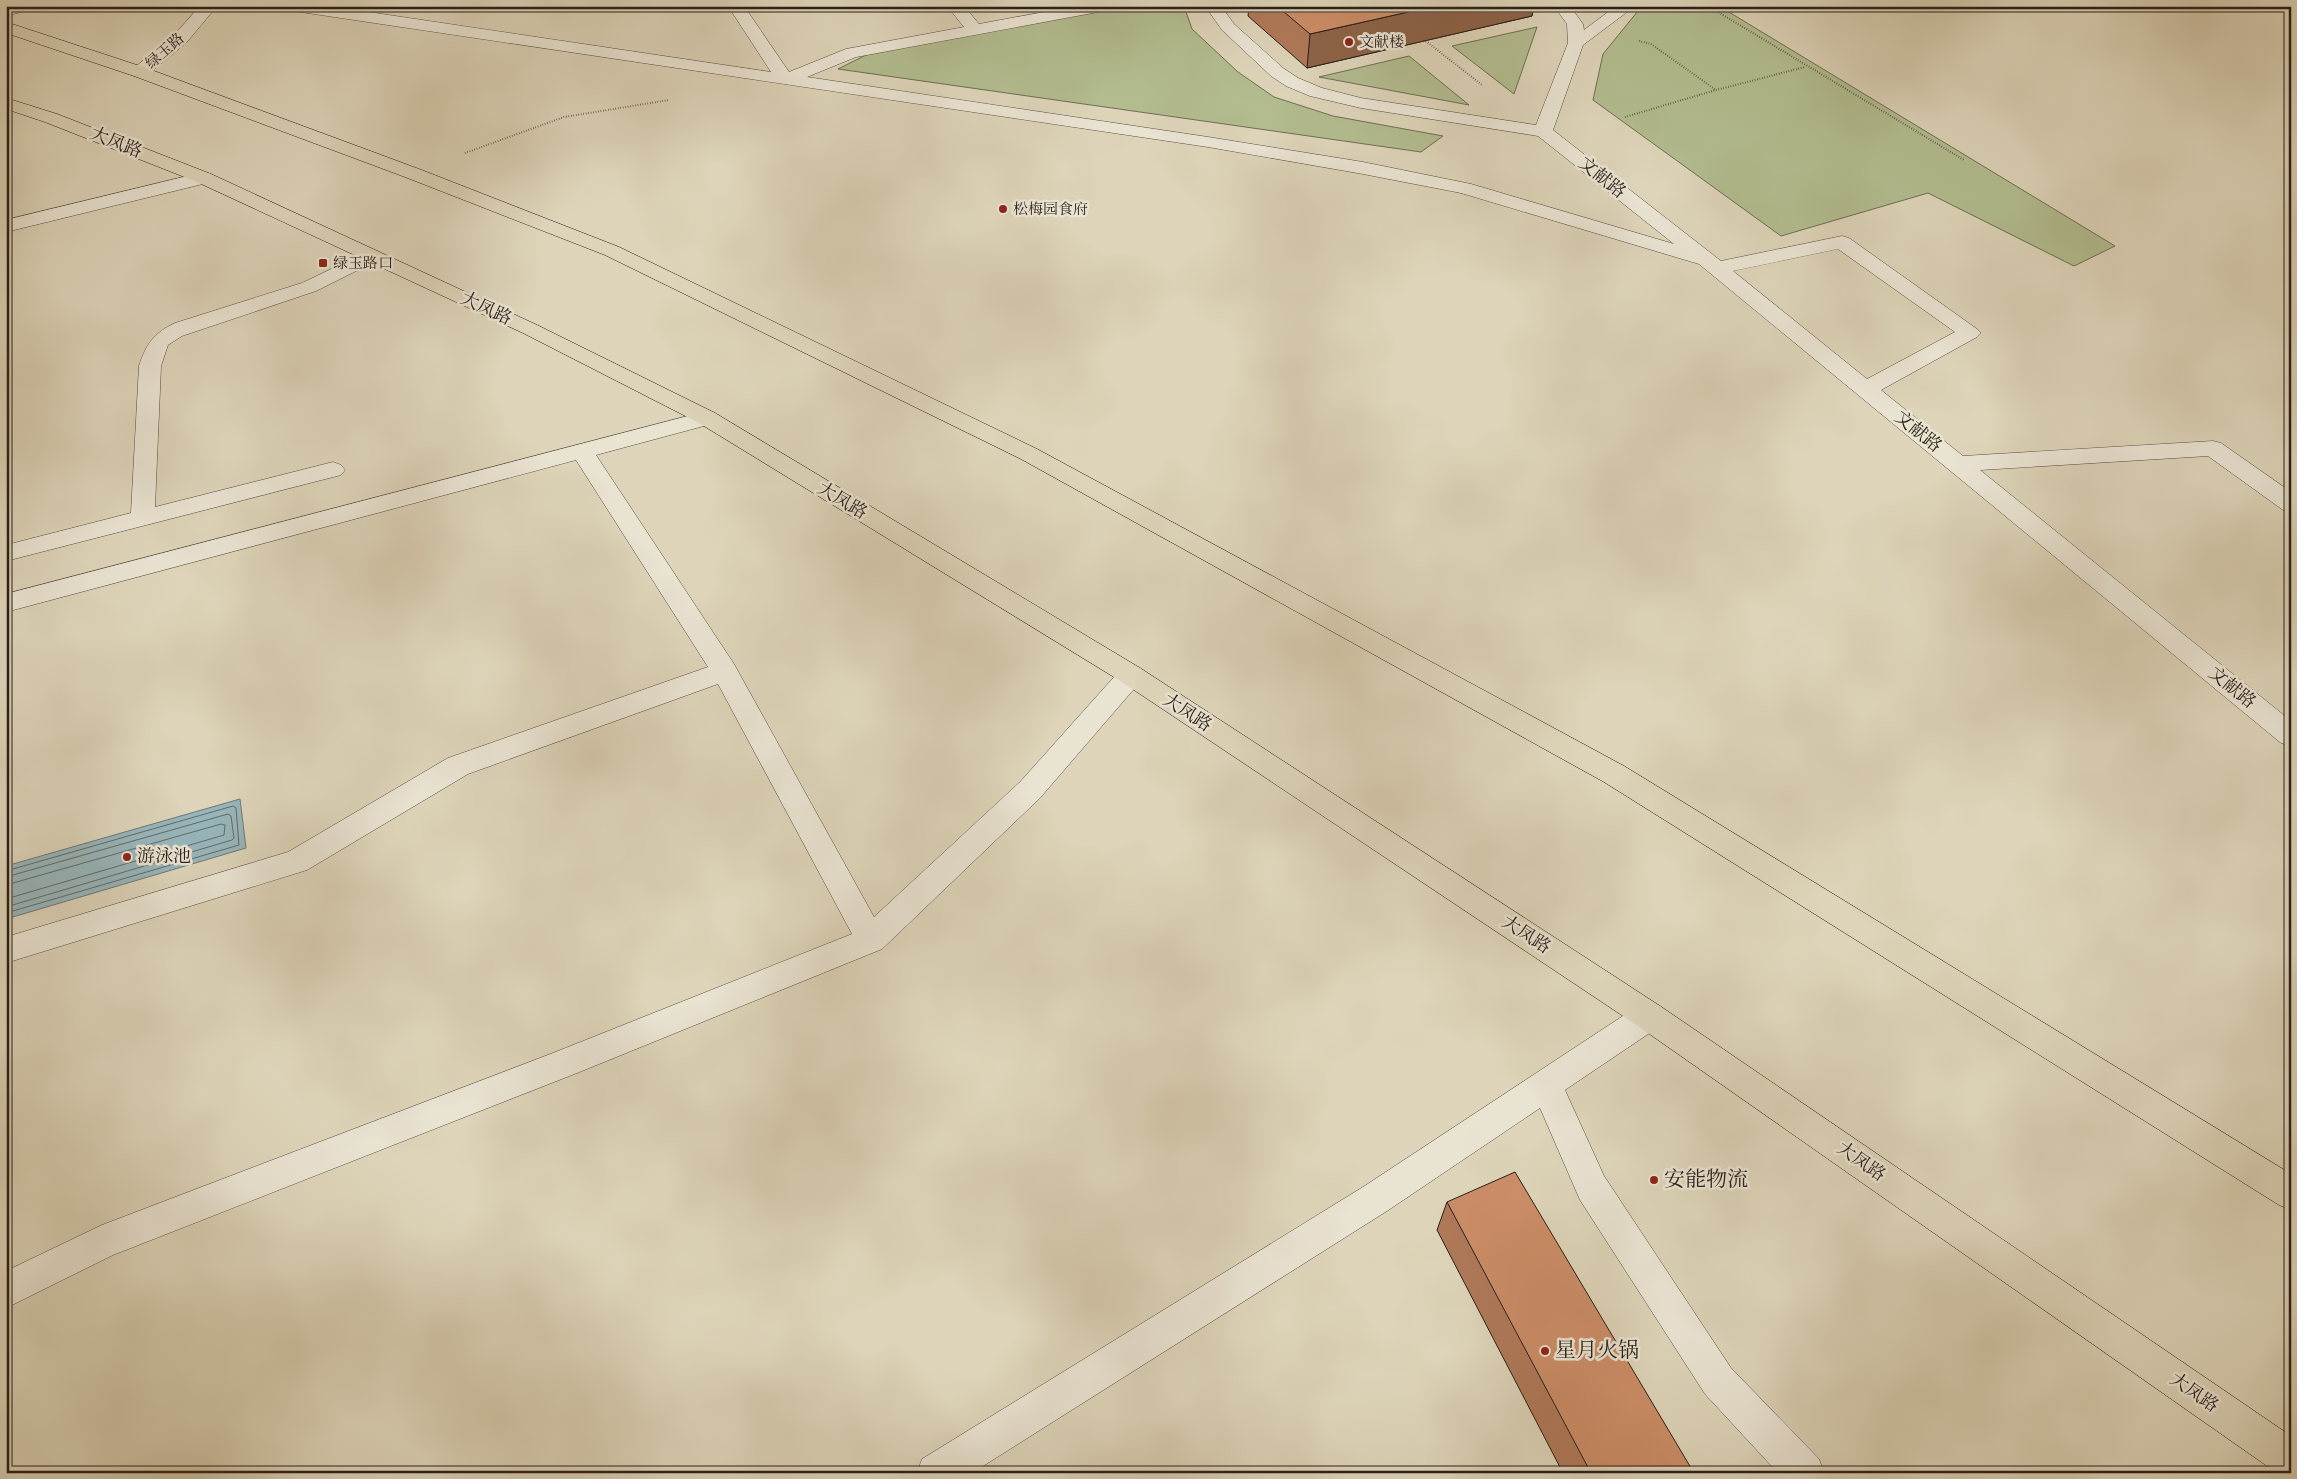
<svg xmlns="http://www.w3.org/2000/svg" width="2297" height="1479" font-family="'IM FELL DW Pica','Noto Serif SC',serif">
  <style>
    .green { fill: #b2bc8f; stroke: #6e6e54 }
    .water { fill: #97b5ba; stroke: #6b7979 }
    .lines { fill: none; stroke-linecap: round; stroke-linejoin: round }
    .shore { stroke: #606a69; stroke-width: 1 }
    .minor-casing { stroke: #564c40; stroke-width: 1 }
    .highway-casing { stroke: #291f18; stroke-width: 1 }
    .path { stroke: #291f18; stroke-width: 2; stroke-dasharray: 0.5 2; stroke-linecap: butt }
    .minor { fill: #e9e3d2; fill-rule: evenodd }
    .highway { fill: #ddd4b9; fill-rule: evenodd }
    .wall { fill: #af7959; stroke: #291f18 }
    .shaded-wall { fill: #8e6348; stroke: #291f18 }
    .building { fill: #cb8d67; stroke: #291f18 }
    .poi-dot { fill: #8f2418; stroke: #e9e3d2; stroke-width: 2 }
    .labels { text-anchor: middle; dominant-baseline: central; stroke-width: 5; stroke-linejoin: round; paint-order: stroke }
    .far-poi-label { font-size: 15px; fill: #291f18; stroke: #e9e3d2; text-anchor: start }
    .far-street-label { font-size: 15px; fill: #291f18; stroke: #e9e3d2 }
    .street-label { font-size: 18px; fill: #291f18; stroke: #e9e3d2 }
    .poi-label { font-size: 18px; fill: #291f18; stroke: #e9e3d2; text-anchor: start }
    .near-poi-label { font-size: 21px; fill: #291f18; stroke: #e9e3d2; text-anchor: start }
  </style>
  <rect width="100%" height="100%" fill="#ddd4b9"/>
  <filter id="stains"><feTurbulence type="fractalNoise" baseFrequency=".004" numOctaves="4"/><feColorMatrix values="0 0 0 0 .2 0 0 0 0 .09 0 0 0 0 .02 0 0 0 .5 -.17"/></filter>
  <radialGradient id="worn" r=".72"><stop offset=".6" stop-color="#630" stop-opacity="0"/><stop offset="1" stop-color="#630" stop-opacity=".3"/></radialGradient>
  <path class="green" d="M 1143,6 L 1184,6 L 1192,29 L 1238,72 L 1274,97 L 1333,116 L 1443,136 L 1421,152 L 838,69 L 870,53 L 1094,12 Z
    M 1642,6 L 1719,6 L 2115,246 L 2074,266 L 1928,193 L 1781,236 L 1593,100 L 1603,54 Z
    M 1537,27 L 1514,94 L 1452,46 Z
    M 1409,56 L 1469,105 L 1319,77 Z"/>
  <path class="water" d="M 240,799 L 246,848 L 6,919 L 6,866 Z"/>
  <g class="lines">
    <path class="shore" d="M 6,871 L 233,806 L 236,808 L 239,845 L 6,913
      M 6,877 L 228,814 L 231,816 L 234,838 L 232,840 L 6,907
      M 6,885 L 221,824 L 225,825 L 224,835 L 6,899"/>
    <defs>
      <path id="minor" d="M 6,6 L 34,6 L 32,9 L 6,16 Z
        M 200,6 L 217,6 L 187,42 L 146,76 L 134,76 L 131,72 L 134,68 L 175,34 Z
        M 286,6 L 328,6 L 771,72 L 728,6 L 744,6 L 789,72 L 846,49 L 964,27 L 947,6 L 964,6 L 979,24 L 1076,6 L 1106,6 L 1104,10 L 1098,12 L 856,57 L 807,77 L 1208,137 L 1363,162 L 1471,184 L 1674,244 L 1538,136 L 1361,108 L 1310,96 L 1286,86 L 1271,76 L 1222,30 L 1210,13 L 1209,6 L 1225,6 L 1226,13 L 1234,24 L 1283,68 L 1298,78 L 1322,88 L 1361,98 L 1536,125 L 1568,43 L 1567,24 L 1554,6 L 1570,6 L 1583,24 L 1584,30 L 1616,6 L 1635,6 L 1583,45 L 1553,130 L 1721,261 L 1842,236 L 1849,238 L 1977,329 L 1981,333 L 1977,337 L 1881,390 L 1963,456 L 2213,441 L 2221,443 L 2291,492 L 2291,512 L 2283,510 L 2208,456 L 1980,470 L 2291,721 L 2291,746 L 2281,743 L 1699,264 L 1461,193 L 1363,174 L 1208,147 L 294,11 L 288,9 ZM 1838,249 L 1955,332 L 1867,379 L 1733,271 Z
        M 204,172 L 211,174 L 213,178 L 211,182 L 6,232 L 6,220 Z
        M 371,250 L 378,252 L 381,256 L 378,260 L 316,291 L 182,336 L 168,345 L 161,366 L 155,507 L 333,462 L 341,465 L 345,470 L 341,475 L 6,561 L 6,545 L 131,513 L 139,366 C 146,344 154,333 175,323 L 302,283 Z
        M 707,411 L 715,413 L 718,418 L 715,423 L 596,455 L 734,664 L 874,917 L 1020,782 L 1122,668 L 1131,665 L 1140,668 L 1144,675 L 1140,682 L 1040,798 L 882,949 L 577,1073 L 113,1255 L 6,1308 L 6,1271 L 102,1225 L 553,1053 L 852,934 L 718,684 L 468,774 L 307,870 L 6,963 L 6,937 L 288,852 L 448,758 L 708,667 L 576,460 L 6,612 L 6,594 Z
        M 1649,1002 L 1660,1006 L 1665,1016 L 1660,1026 L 1565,1090 L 1604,1176 L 1731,1368 L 1819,1459 L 1824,1473 L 1778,1473 L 1705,1394 L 1580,1200 L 1540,1108 L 1387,1211 L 972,1473 L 917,1473 L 922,1459 L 1363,1187 L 1638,1006 Z"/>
      <path id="highway" d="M 6,22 L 146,68 L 419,169 L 619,247 L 1037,449 L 1624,766 L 2291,1174 L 2291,1210 L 2279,1205 L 1604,782 L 1021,459 L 605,255 L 405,177 L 134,76 L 6,33 Z
        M 6,98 L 57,114 L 211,174 L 537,325 L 715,413 L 1140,668 L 1660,1006 L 2291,1436 L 2291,1473 L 2277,1473 L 1638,1026 L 1122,682 L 699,423 L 523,333 L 197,182 L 45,122 L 6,109 Z"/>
    </defs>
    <use href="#minor" class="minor-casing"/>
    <use href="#highway" class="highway-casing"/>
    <path class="path" d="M 1708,6 L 1964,160
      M 1422,38 L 1482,85
      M 1639,41 L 1651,44 L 1716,90
      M 1625,117 L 1716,90 L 1805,67
      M 465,153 L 564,117 L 669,100"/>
    <use href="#minor" class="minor"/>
    <use href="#highway" class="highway"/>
  </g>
  <path class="wall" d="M 1249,6 L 1534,6 L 1532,16 L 1307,68 L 1248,16 Z
    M 1447,1202 L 1694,1473 L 1563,1473 L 1437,1230 Z"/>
  <path class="shaded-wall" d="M 1435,6 L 1534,6 L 1532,16 L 1307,68 L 1310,34 Z"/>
  <path class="building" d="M 1277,6 L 1435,6 L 1310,34 Z
    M 1515,1172 L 1694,1473 L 1591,1473 L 1447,1202 Z"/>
  <g class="poi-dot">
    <circle cx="1349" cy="42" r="5"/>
    <circle cx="1003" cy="209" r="5"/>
    <rect x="318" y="258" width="10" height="10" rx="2.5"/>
    <circle cx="127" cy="857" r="5"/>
    <circle cx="1654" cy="1180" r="5"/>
    <circle cx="1545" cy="1351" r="5"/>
  </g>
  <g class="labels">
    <g class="far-poi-label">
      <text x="1359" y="42">文献楼</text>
      <text x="1013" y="209">松梅园食府</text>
      <text x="333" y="263">绿玉路口</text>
    </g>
    <g class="far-street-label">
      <text transform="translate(165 51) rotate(-41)">绿玉路</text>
    </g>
    <g class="street-label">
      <text transform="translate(116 143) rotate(22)">大凤路</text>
      <text transform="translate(1602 178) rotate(39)">文献路</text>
      <text transform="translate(486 309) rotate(25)">大凤路</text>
      <text transform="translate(1918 432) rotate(39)">文献路</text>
      <text transform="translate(842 501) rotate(31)">大凤路</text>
      <text transform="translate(2232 688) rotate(39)">文献路</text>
      <text transform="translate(1187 713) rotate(33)">大凤路</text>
      <text transform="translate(1526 935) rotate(33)">大凤路</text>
      <text transform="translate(1861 1162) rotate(35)">大凤路</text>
      <text transform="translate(2194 1393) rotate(35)">大凤路</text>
    </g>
    <g class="poi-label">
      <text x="137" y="857">游泳池</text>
    </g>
    <g class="near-poi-label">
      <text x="1664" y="1180">安能物流</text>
      <text x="1555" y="1351">星月火锅</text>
    </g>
  </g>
  <rect width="2297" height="1479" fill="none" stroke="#ddd4b9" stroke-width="25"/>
  <rect x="8" y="8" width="2282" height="1464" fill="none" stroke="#291f18" stroke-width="2.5"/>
  <rect x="12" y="12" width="2272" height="1454" fill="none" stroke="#291f18"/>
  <rect width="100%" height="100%" filter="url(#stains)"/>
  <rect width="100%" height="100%" fill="url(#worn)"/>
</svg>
